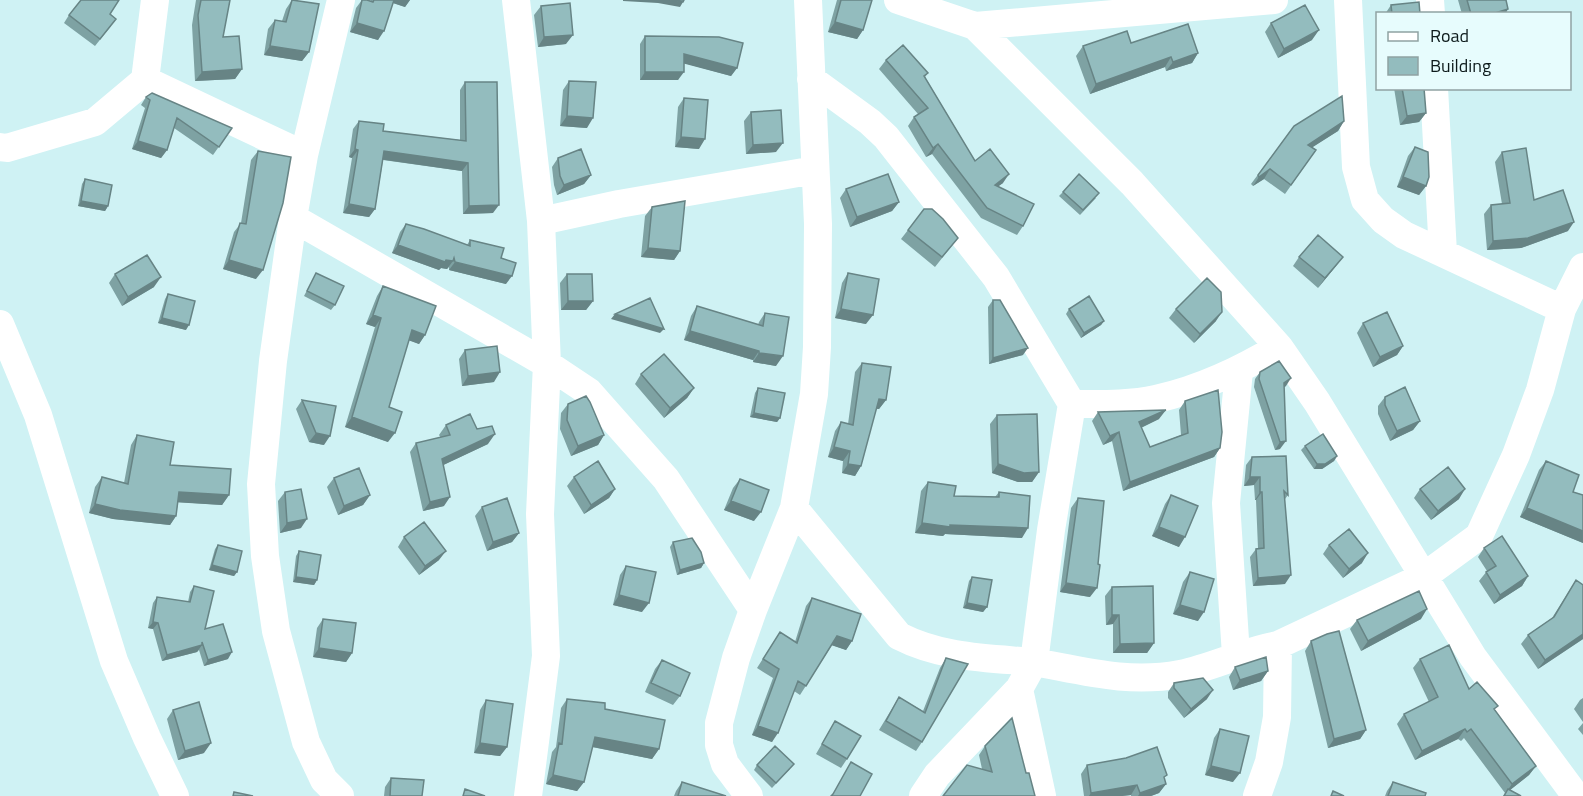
<svg xmlns="http://www.w3.org/2000/svg" width="1583" height="796" font-family="'Titillium Web',sans-serif">
  <style>
    .lines { fill: none; stroke-linecap: round; stroke-linejoin: round }
    .minor { stroke: #fff; stroke-width: 28 }
    .wall { fill: #7ea2a3 }
    .shaded-wall { fill: #678485 }
    .building { fill: #93bcbe; stroke: #678485; stroke-width: 1.5 }
  </style>
  <rect width="100%" height="100%" fill="#cff2f4"/>
  <g class="lines">
    <path class="minor" d="M 155,0 L 145,80 L 304,155
      M 516,0 L 541,221 L 547,364 L 540,514 L 546,656 L 528,796
      M 898,0 L 975,26 L 1132,183 L 1279,347 L 1317,402 L 1473,657 L 1576,796
      M 1348,0 L 1356,167 L 1365,200 L 1383,220 L 1404,235 L 1562,309
      M 1430,0 L 1431,14
      M 975,26 L 1274,0
      M 811,79 L 870,122 L 886,137 L 996,277 L 1072,404 L 1051,530 L 1034,662 C 1084,671 1129,684 1180,674 C 1214,667 1244,651 1278,645 L 1423,577 L 1479,536 L 1516,455 L 1540,390 L 1562,309 L 1583,267
      M 1434,88 L 1443,253
      M 0,147 L 7,148 L 95,122 L 145,80
      M 293,218 L 547,364 L 589,392 L 666,479 L 753,610
      M 541,221 L 619,204 L 815,170
      M 0,324 L 38,415 L 114,661 L 147,738 L 175,796
      M 1072,404 C 1100,404 1129,405 1156,399 C 1201,389 1240,370 1279,347
      M 794,508 L 899,636 C 942,658 987,658 1034,662 L 1019,689 L 1042,796
      M 1236,655 L 1226,503 L 1239,371
      M 340,796 L 324,780 L 306,742 L 276,631 L 265,556 L 261,484 L 273,361 L 293,218 L 304,155 L 341,0
      M 749,796 L 725,764 L 719,745 L 719,723 L 736,658 L 753,610 L 794,508 L 814,394 L 817,347 L 818,224 L 808,0
      M 923,796 L 937,775 L 1019,689
      M 1257,796 L 1269,762 L 1277,717 L 1278,645"/>
  </g>
  <path class="wall" d="M 196,0 L 230,0 L 223,37 L 242,69 L 235,79 L 195,81 L 192,25 Z
    M 292,0 L 309,52 L 302,61 L 264,55 L 268,29 L 275,20 L 282,21 L 286,9 Z
    M 362,0 L 370,1 L 371,0 L 410,0 L 405,7 L 393,3 L 378,40 L 350,32 L 356,8 Z
    M 837,0 L 872,0 L 863,30 L 857,39 L 828,32 Z
    M 1458,0 L 1506,0 L 1508,9 L 1505,14 L 1462,14 Z
    M 1391,5 L 1420,14 L 1385,14 Z
    M 541,6 L 566,44 L 538,47 L 534,15 Z
    M 69,15 L 111,26 L 95,46 L 64,23 Z
    M 1271,23 L 1312,40 L 1278,58 L 1265,32 Z
    M 645,36 L 737,68 L 731,76 L 684,63 L 678,80 L 640,80 L 640,44 Z
    M 1131,43 L 1198,53 L 1192,63 L 1166,71 L 1165,67 L 1090,94 L 1076,56 L 1083,46 Z
    M 886,60 L 928,73 L 925,77 L 975,161 L 1003,183 L 998,186 L 1023,226 L 1017,235 L 981,218 L 932,154 L 926,157 L 908,126 L 914,117 L 918,114 L 879,69 Z
    M 569,81 L 587,128 L 560,126 L 563,90 Z
    M 465,82 L 493,213 L 463,214 L 462,171 L 383,160 L 375,209 L 369,217 L 343,213 L 352,158 L 349,157 L 353,129 L 359,121 L 383,131 L 460,140 L 460,90 Z
    M 1394,88 L 1424,88 L 1426,113 L 1419,122 L 1400,125 Z
    M 146,97 L 232,128 L 213,155 L 174,128 L 167,150 L 161,158 L 132,149 L 145,108 L 141,105 Z
    M 684,98 L 699,149 L 675,147 L 678,107 Z
    M 751,112 L 776,152 L 746,154 L 744,121 Z
    M 1344,121 L 1338,131 L 1312,147 L 1316,150 L 1285,194 L 1264,179 L 1253,186 L 1251,184 L 1294,126 Z
    M 1415,147 L 1426,186 L 1419,195 L 1397,187 L 1408,156 Z
    M 258,151 L 256,279 L 223,269 L 234,232 L 241,223 L 251,160 Z
    M 1502,152 L 1534,200 L 1568,231 L 1521,248 L 1487,250 L 1484,214 L 1491,205 L 1502,204 L 1495,162 Z
    M 558,158 L 591,175 L 584,184 L 557,195 L 554,185 L 552,167 Z
    M 85,179 L 108,206 L 105,211 L 78,206 L 82,184 Z
    M 846,189 L 899,202 L 892,211 L 850,227 L 840,198 Z
    M 1063,192 L 1096,198 L 1080,215 L 1059,196 Z
    M 652,207 L 680,251 L 674,260 L 641,257 L 645,216 Z
    M 406,224 L 467,245 L 470,240 L 501,258 L 506,284 L 449,270 L 449,267 L 447,269 L 441,268 L 439,270 L 392,253 L 400,232 Z
    M 908,230 L 958,238 L 935,267 L 901,239 Z
    M 1299,257 L 1336,266 L 1318,288 L 1293,266 Z
    M 316,273 L 335,305 L 331,310 L 304,296 Z
    M 848,273 L 866,324 L 835,318 L 842,283 Z
    M 115,274 L 154,287 L 122,306 L 109,283 Z
    M 567,274 L 593,301 L 586,310 L 561,310 L 560,283 Z
    M 383,286 L 425,335 L 419,344 L 409,340 L 389,407 L 388,442 L 345,427 L 375,327 L 366,324 L 377,296 Z
    M 168,294 L 186,330 L 158,323 L 165,299 Z
    M 993,300 L 1023,355 L 989,364 L 988,307 Z
    M 697,306 L 758,325 L 759,322 L 765,313 L 776,366 L 753,362 L 753,360 L 684,340 L 691,316 Z
    M 1069,309 L 1104,321 L 1101,325 L 1081,338 L 1066,314 Z
    M 1176,309 L 1216,321 L 1194,343 L 1169,318 Z
    M 1363,323 L 1403,346 L 1397,355 L 1373,367 L 1357,333 Z
    M 465,350 L 494,382 L 462,386 L 459,359 Z
    M 862,363 L 886,400 L 879,409 L 876,409 L 861,466 L 855,476 L 842,473 L 843,461 L 828,457 L 835,431 L 841,422 L 848,424 L 855,372 Z
    M 1260,372 L 1286,386 L 1284,387 L 1280,449 L 1275,450 L 1254,387 L 1255,379 Z
    M 641,374 L 694,388 L 687,398 L 664,418 L 635,384 Z
    M 758,388 L 780,418 L 777,422 L 750,417 L 755,393 Z
    M 1385,397 L 1420,421 L 1413,430 L 1390,441 L 1378,414 L 1378,406 Z
    M 302,400 L 324,445 L 309,442 L 296,409 Z
    M 1185,401 L 1220,448 L 1214,457 L 1123,491 L 1112,441 L 1103,445 L 1092,421 L 1098,412 L 1159,419 L 1141,428 L 1150,447 L 1181,435 L 1179,410 Z
    M 568,404 L 604,435 L 598,445 L 571,456 L 560,429 L 561,413 Z
    M 997,415 L 1039,472 L 1032,482 L 1018,482 L 992,473 L 990,424 Z
    M 446,425 L 477,429 L 488,444 L 443,465 L 444,506 L 423,511 L 410,452 L 416,443 L 441,438 L 439,435 Z
    M 137,435 L 170,465 L 229,495 L 222,505 L 178,502 L 176,516 L 170,525 L 113,519 L 89,513 L 95,487 L 102,477 L 124,483 L 131,445 Z
    M 1305,446 L 1337,456 L 1334,461 L 1322,469 L 1314,469 L 1301,450 Z
    M 1252,457 L 1288,495 L 1285,499 L 1285,584 L 1253,586 L 1250,557 L 1256,549 L 1258,548 L 1256,500 L 1255,500 L 1254,485 L 1244,486 L 1246,465 Z
    M 1546,461 L 1573,492 L 1583,495 L 1583,543 L 1520,517 L 1539,470 Z
    M 574,477 L 615,489 L 609,498 L 584,514 L 567,486 Z
    M 334,478 L 370,495 L 363,505 L 338,515 L 327,487 Z
    M 740,479 L 754,521 L 724,510 L 733,488 Z
    M 928,482 L 954,496 L 995,497 L 999,492 L 1022,538 L 945,534 L 943,536 L 915,533 L 921,491 Z
    M 1420,489 L 1459,499 L 1431,520 L 1414,498 Z
    M 285,492 L 301,528 L 280,533 L 278,501 Z
    M 1171,495 L 1179,547 L 1152,536 L 1165,504 Z
    M 1078,498 L 1090,597 L 1060,592 L 1071,508 Z
    M 482,507 L 519,533 L 512,542 L 487,551 L 475,516 Z
    M 404,537 L 439,560 L 419,575 L 398,547 Z
    M 673,542 L 704,563 L 701,568 L 677,575 L 670,547 Z
    M 218,545 L 237,572 L 234,576 L 209,570 L 215,549 Z
    M 1329,545 L 1362,563 L 1343,578 L 1323,554 Z
    M 1484,548 L 1528,576 L 1522,586 L 1494,604 L 1479,581 L 1487,571 L 1478,557 Z
    M 299,551 L 317,580 L 314,585 L 293,582 L 296,556 Z
    M 626,566 L 642,612 L 613,605 L 620,575 Z
    M 1190,572 L 1198,621 L 1173,614 L 1183,582 Z
    M 972,577 L 987,607 L 983,612 L 963,608 L 969,581 Z
    M 1576,580 L 1583,639 L 1538,669 L 1521,644 L 1528,635 L 1552,618 Z
    M 194,586 L 205,629 L 228,659 L 204,666 L 199,650 L 197,652 L 162,661 L 153,629 L 148,628 L 153,603 L 157,597 L 188,602 L 190,592 Z
    M 1112,587 L 1154,643 L 1147,653 L 1113,653 L 1113,624 L 1106,625 L 1105,596 Z
    M 812,598 L 852,641 L 846,650 L 832,645 L 800,695 L 794,691 L 772,742 L 752,735 L 773,678 L 757,668 L 780,632 L 795,642 L 806,606 Z
    M 323,619 L 352,653 L 346,662 L 313,657 L 317,628 Z
    M 1421,619 L 1361,651 L 1350,629 L 1357,620 Z
    M 1311,641 L 1366,730 L 1360,739 L 1328,748 L 1305,651 Z
    M 946,658 L 922,742 L 916,751 L 879,730 L 899,697 L 923,711 L 940,668 Z
    M 1420,659 L 1469,689 L 1495,710 L 1536,766 L 1529,775 L 1510,790 L 1521,796 L 1503,796 L 1505,793 L 1464,738 L 1461,741 L 1458,739 L 1415,760 L 1397,724 L 1404,714 L 1429,702 L 1413,668 Z
    M 662,660 L 680,696 L 673,705 L 645,692 L 655,669 Z
    M 1235,667 L 1268,671 L 1261,681 L 1233,690 L 1229,677 Z
    M 1174,683 L 1207,699 L 1184,718 L 1168,698 L 1168,692 Z
    M 1583,698 L 1583,722 L 1574,709 L 1580,700 Z
    M 567,699 L 605,709 L 659,749 L 652,759 L 592,747 L 584,782 L 577,791 L 546,784 L 552,752 L 556,747 L 561,708 Z
    M 486,700 L 507,747 L 500,756 L 474,753 L 480,710 Z
    M 173,710 L 204,753 L 178,760 L 167,719 Z
    M 835,721 L 847,759 L 841,768 L 816,754 Z
    M 1583,723 L 1583,735 L 1578,729 Z
    M 1220,729 L 1233,782 L 1205,775 L 1214,738 Z
    M 985,746 L 1026,773 L 943,796 L 982,769 L 979,755 Z
    M 757,765 L 790,769 L 772,788 L 754,770 Z
    M 1087,765 L 1164,780 L 1166,784 L 1159,793 L 1151,796 L 1131,796 L 1131,795 L 1122,796 L 1084,796 L 1081,774 Z
    M 391,778 L 422,796 L 384,796 L 385,787 Z
    M 682,782 L 726,796 L 674,796 L 676,791 Z
    M 1393,782 L 1425,796 L 1385,796 L 1387,791 Z"/>
  <path class="shaded-wall" d="M 391,0 L 410,0 L 405,7 L 390,2 Z
    M 623,0 L 670,0 L 683,2 L 680,7 L 658,3 L 623,1 Z
    M 1508,9 L 1505,14 L 1492,14 Z
    M 835,22 L 863,30 L 857,39 L 828,32 Z
    M 357,23 L 384,31 L 378,40 L 350,32 Z
    M 1319,30 L 1312,40 L 1278,58 L 1284,49 Z
    M 573,35 L 566,44 L 538,47 L 544,37 Z
    M 270,46 L 309,52 L 302,61 L 264,55 Z
    M 1198,53 L 1192,63 L 1166,71 L 1173,62 Z
    M 684,54 L 737,68 L 731,76 L 678,62 Z
    M 1171,57 L 1165,67 L 1090,94 L 1096,84 Z
    M 242,69 L 235,79 L 195,81 L 202,72 Z
    M 645,72 L 684,72 L 678,80 L 640,80 Z
    M 1426,113 L 1419,122 L 1400,125 L 1407,116 Z
    M 567,116 L 593,118 L 587,128 L 560,126 Z
    M 1344,121 L 1338,131 L 1302,154 L 1308,145 Z
    M 681,137 L 705,139 L 699,149 L 675,147 Z
    M 138,141 L 167,150 L 161,158 L 132,149 Z
    M 783,143 L 776,152 L 746,154 L 753,145 Z
    M 938,144 L 932,154 L 926,157 L 933,148 Z
    M 355,149 L 358,150 L 352,158 L 349,157 Z
    M 384,151 L 468,163 L 462,171 L 378,159 Z
    M 1270,169 L 1264,179 L 1253,186 L 1259,177 Z
    M 1009,174 L 1003,183 L 988,194 L 995,185 Z
    M 591,175 L 584,184 L 557,195 L 564,185 Z
    M 1403,177 L 1426,186 L 1419,195 L 1397,187 Z
    M 81,201 L 108,206 L 105,211 L 78,206 Z
    M 899,202 L 892,211 L 850,227 L 857,217 Z
    M 349,204 L 375,209 L 369,217 L 343,213 Z
    M 499,205 L 493,213 L 463,214 L 469,206 Z
    M 1574,222 L 1568,231 L 1521,248 L 1487,250 L 1493,241 Z
    M 398,245 L 453,261 L 447,269 L 441,268 L 439,270 L 392,253 Z
    M 648,248 L 680,251 L 674,260 L 641,257 Z
    M 1343,257 L 1336,266 L 1318,288 L 1325,278 Z
    M 229,260 L 263,270 L 256,279 L 223,269 Z
    M 455,262 L 512,276 L 506,284 L 449,270 Z
    M 161,277 L 154,287 L 122,306 L 128,297 Z
    M 568,301 L 593,301 L 586,310 L 561,310 Z
    M 841,309 L 873,315 L 866,324 L 835,318 Z
    M 1222,312 L 1216,321 L 1194,343 L 1200,334 Z
    M 615,314 L 664,329 L 660,333 L 611,319 Z
    M 373,315 L 381,318 L 375,327 L 366,324 Z
    M 162,318 L 189,325 L 186,330 L 158,323 Z
    M 1104,321 L 1101,325 L 1081,338 L 1084,333 Z
    M 412,330 L 425,335 L 419,344 L 405,339 Z
    M 690,331 L 759,351 L 753,360 L 684,340 Z
    M 1403,346 L 1397,355 L 1373,367 L 1380,357 Z
    M 1028,348 L 1023,355 L 989,364 L 993,358 Z
    M 759,353 L 783,356 L 776,366 L 753,362 Z
    M 500,372 L 494,382 L 462,386 L 468,376 Z
    M 1291,378 L 1286,386 L 1278,391 L 1284,383 Z
    M 694,388 L 687,398 L 664,418 L 670,408 Z
    M 879,399 L 886,400 L 879,409 L 872,408 Z
    M 1166,410 L 1159,419 L 1132,432 L 1139,422 Z
    M 754,413 L 780,418 L 777,422 L 750,417 Z
    M 352,417 L 395,433 L 388,442 L 345,427 Z
    M 1420,421 L 1413,430 L 1390,441 L 1397,431 Z
    M 1119,432 L 1112,441 L 1103,445 L 1110,436 Z
    M 316,433 L 330,436 L 324,445 L 309,442 Z
    M 495,434 L 488,444 L 435,469 L 442,459 Z
    M 604,435 L 598,445 L 571,456 L 578,446 Z
    M 1286,441 L 1280,449 L 1275,450 L 1280,442 Z
    M 834,447 L 850,451 L 843,461 L 828,457 Z
    M 1220,448 L 1214,457 L 1123,491 L 1130,482 Z
    M 1337,456 L 1334,461 L 1322,469 L 1314,469 L 1317,464 Z
    M 848,464 L 861,466 L 855,476 L 842,473 Z
    M 998,464 L 1039,472 L 1032,482 L 1018,482 L 992,473 Z
    M 1250,477 L 1260,477 L 1254,485 L 1244,486 Z
    M 615,489 L 609,498 L 584,514 L 591,505 Z
    M 1465,489 L 1459,499 L 1431,520 L 1438,511 Z
    M 179,492 L 229,495 L 222,505 L 172,502 Z
    M 1260,492 L 1262,492 L 1256,500 L 1255,500 Z
    M 370,495 L 363,505 L 338,515 L 344,506 Z
    M 450,497 L 444,506 L 423,511 L 430,502 Z
    M 731,501 L 761,512 L 754,521 L 724,510 Z
    M 95,504 L 176,516 L 170,525 L 113,519 L 89,513 Z
    M 1527,508 L 1583,531 L 1583,543 L 1520,517 Z
    M 307,519 L 301,528 L 280,533 L 287,523 Z
    M 922,523 L 1028,528 L 1022,538 L 945,534 L 943,536 L 915,533 Z
    M 1159,527 L 1185,537 L 1179,547 L 1152,536 Z
    M 519,533 L 512,542 L 487,551 L 493,542 Z
    M 446,551 L 439,560 L 419,575 L 425,566 Z
    M 1368,553 L 1362,563 L 1343,578 L 1349,569 Z
    M 704,563 L 701,568 L 677,575 L 680,570 Z
    M 212,565 L 237,572 L 234,576 L 209,570 Z
    M 1291,575 L 1285,584 L 1253,586 L 1258,578 Z
    M 1528,576 L 1522,586 L 1494,604 L 1500,595 Z
    M 296,577 L 317,580 L 314,585 L 293,582 Z
    M 1066,583 L 1097,588 L 1090,597 L 1060,592 Z
    M 619,595 L 649,603 L 642,612 L 613,605 Z
    M 967,603 L 987,607 L 983,612 L 963,608 Z
    M 1180,605 L 1204,612 L 1198,621 L 1173,614 Z
    M 1427,609 L 1421,619 L 1361,651 L 1368,641 Z
    M 1112,615 L 1119,615 L 1113,624 L 1106,625 Z
    M 153,622 L 158,623 L 153,629 L 148,628 Z
    M 1583,634 L 1583,639 L 1538,669 L 1545,660 Z
    M 837,636 L 852,641 L 846,650 L 831,645 Z
    M 1154,643 L 1147,653 L 1113,653 L 1120,644 Z
    M 202,645 L 197,652 L 162,661 L 167,655 Z
    M 319,648 L 352,653 L 346,662 L 313,657 Z
    M 232,652 L 228,659 L 204,666 L 208,660 Z
    M 1268,671 L 1261,681 L 1233,690 L 1240,680 Z
    M 1213,690 L 1207,699 L 1184,718 L 1191,709 Z
    M 758,726 L 778,733 L 772,742 L 752,735 Z
    M 1465,729 L 1458,739 L 1415,760 L 1422,751 Z
    M 1366,730 L 1360,739 L 1328,748 L 1334,739 Z
    M 595,737 L 659,749 L 652,759 L 588,746 Z
    M 211,743 L 204,753 L 178,760 L 185,751 Z
    M 480,743 L 507,747 L 500,756 L 474,753 Z
    M 1211,766 L 1240,773 L 1233,782 L 1205,775 Z
    M 1536,766 L 1529,775 L 1505,794 L 1512,784 Z
    M 553,775 L 584,782 L 577,791 L 546,784 Z
    M 1166,784 L 1159,793 L 1151,796 L 1138,796 L 1140,793 Z
    M 1137,785 L 1131,795 L 1122,796 L 1089,796 L 1091,793 Z"/>
  <path class="building" d="M 81,0 L 119,0 L 110,14 L 116,19 L 100,39 L 69,15 Z
    M 201,0 L 230,0 L 223,37 L 239,36 L 242,69 L 202,72 L 198,15 Z
    M 292,0 L 319,4 L 309,52 L 270,46 L 275,20 L 286,22 Z
    M 362,0 L 367,0 L 373,2 L 374,0 L 394,0 L 384,31 L 357,23 Z
    M 670,0 L 684,0 L 683,2 Z
    M 841,0 L 872,0 L 863,30 L 835,22 Z
    M 1467,0 L 1506,0 L 1508,9 L 1492,14 L 1471,14 Z
    M 1419,2 L 1420,14 L 1392,14 L 1391,5 Z
    M 570,3 L 573,35 L 544,37 L 541,6 Z
    M 1305,5 L 1319,30 L 1284,49 L 1271,23 Z
    M 1188,24 L 1198,53 L 1173,62 L 1171,57 L 1096,84 L 1083,46 L 1127,31 L 1131,43 Z
    M 645,36 L 719,37 L 743,43 L 737,68 L 684,54 L 684,72 L 645,72 Z
    M 903,45 L 928,73 L 924,76 L 975,161 L 990,149 L 1009,174 L 995,185 L 1034,204 L 1023,226 L 987,208 L 938,144 L 933,148 L 914,117 L 928,108 L 886,60 Z
    M 569,81 L 596,82 L 593,118 L 567,116 Z
    M 465,82 L 497,82 L 499,205 L 469,206 L 468,163 L 384,151 L 375,209 L 349,204 L 358,150 L 355,149 L 359,121 L 384,124 L 383,131 L 466,141 Z
    M 1402,88 L 1424,88 L 1426,113 L 1407,116 Z
    M 152,93 L 232,128 L 219,147 L 177,118 L 167,150 L 138,141 L 150,100 L 146,97 Z
    M 1342,96 L 1344,121 L 1308,145 L 1316,150 L 1291,185 L 1270,169 L 1259,177 L 1258,175 L 1294,126 Z
    M 684,98 L 708,100 L 705,139 L 681,137 Z
    M 781,110 L 783,143 L 753,145 L 751,112 Z
    M 1415,147 L 1428,152 L 1429,177 L 1426,186 L 1403,177 Z
    M 1526,148 L 1534,200 L 1563,190 L 1574,222 L 1528,238 L 1493,241 L 1491,205 L 1510,203 L 1502,152 Z
    M 581,149 L 591,175 L 564,185 L 560,176 L 558,158 Z
    M 258,151 L 291,157 L 283,203 L 263,270 L 229,260 L 240,223 L 246,224 Z
    M 888,174 L 899,202 L 857,217 L 846,189 Z
    M 1079,174 L 1099,193 L 1083,210 L 1063,192 Z
    M 85,179 L 112,185 L 108,206 L 81,201 Z
    M 685,201 L 680,251 L 648,248 L 652,207 Z
    M 924,209 L 932,209 L 943,219 L 958,238 L 942,257 L 908,230 Z
    M 406,224 L 424,229 L 470,246 L 470,240 L 504,248 L 501,258 L 516,263 L 512,276 L 455,262 L 454,258 L 453,261 L 446,260 L 445,262 L 398,245 Z
    M 1318,235 L 1343,257 L 1325,278 L 1299,257 Z
    M 147,255 L 161,277 L 128,297 L 115,274 Z
    M 316,273 L 344,286 L 335,305 L 307,291 Z
    M 848,273 L 879,279 L 873,315 L 841,309 Z
    M 567,274 L 592,274 L 593,301 L 568,301 Z
    M 1207,278 L 1221,292 L 1222,312 L 1200,334 L 1176,309 Z
    M 383,286 L 436,306 L 425,335 L 412,330 L 389,407 L 402,412 L 395,433 L 352,417 L 381,318 L 373,315 Z
    M 168,294 L 195,301 L 189,325 L 162,318 Z
    M 1089,296 L 1104,321 L 1084,333 L 1069,309 Z
    M 650,298 L 664,329 L 615,314 Z
    M 993,300 L 1000,300 L 1028,348 L 993,358 Z
    M 697,306 L 763,326 L 765,313 L 789,317 L 783,356 L 759,353 L 759,351 L 690,331 Z
    M 1387,312 L 1403,346 L 1380,357 L 1363,323 Z
    M 497,346 L 500,372 L 468,376 L 465,350 Z
    M 664,354 L 694,388 L 670,408 L 641,374 Z
    M 1279,361 L 1291,378 L 1284,383 L 1286,441 L 1280,442 L 1259,379 L 1260,372 Z
    M 862,363 L 891,367 L 886,400 L 879,399 L 861,466 L 848,464 L 850,451 L 834,447 L 841,422 L 853,425 Z
    M 1405,387 L 1420,421 L 1397,431 L 1385,405 L 1385,397 Z
    M 758,388 L 785,393 L 780,418 L 754,413 Z
    M 1218,390 L 1222,432 L 1220,448 L 1130,482 L 1119,432 L 1110,436 L 1098,412 L 1166,410 L 1139,422 L 1150,447 L 1188,433 L 1185,401 Z
    M 586,396 L 590,402 L 604,435 L 578,446 L 567,420 L 568,404 Z
    M 302,400 L 336,406 L 330,436 L 316,433 Z
    M 470,414 L 477,429 L 492,426 L 495,434 L 442,459 L 450,497 L 430,502 L 416,443 L 450,435 L 446,425 Z
    M 1037,414 L 1039,472 L 1024,473 L 998,464 L 997,415 Z
    M 1323,434 L 1337,456 L 1325,464 L 1317,464 L 1305,446 Z
    M 137,435 L 174,442 L 170,465 L 231,469 L 229,495 L 179,492 L 176,516 L 120,510 L 95,504 L 102,477 L 128,484 Z
    M 1286,456 L 1288,495 L 1284,491 L 1291,575 L 1258,578 L 1256,549 L 1264,548 L 1262,492 L 1260,492 L 1260,477 L 1250,477 L 1252,457 Z
    M 598,461 L 615,489 L 591,505 L 574,477 Z
    M 1546,461 L 1579,475 L 1573,492 L 1583,495 L 1583,531 L 1527,508 Z
    M 1448,467 L 1465,489 L 1438,511 L 1420,489 Z
    M 359,468 L 370,495 L 344,506 L 334,478 Z
    M 740,479 L 769,490 L 761,512 L 731,501 Z
    M 928,482 L 956,486 L 954,496 L 999,497 L 999,492 L 1030,496 L 1028,528 L 950,525 L 950,527 L 922,523 Z
    M 301,489 L 307,519 L 287,523 L 285,492 Z
    M 1171,495 L 1198,506 L 1185,537 L 1159,527 Z
    M 507,498 L 519,533 L 493,542 L 482,507 Z
    M 1078,498 L 1104,501 L 1098,564 L 1100,565 L 1097,588 L 1066,583 Z
    M 424,522 L 446,551 L 425,566 L 404,537 Z
    M 1349,529 L 1368,553 L 1349,569 L 1329,545 Z
    M 1502,536 L 1528,576 L 1500,595 L 1486,572 L 1496,566 L 1484,548 Z
    M 692,538 L 701,552 L 704,563 L 680,570 L 673,542 Z
    M 218,545 L 242,551 L 237,572 L 212,565 Z
    M 299,551 L 321,555 L 317,580 L 296,577 Z
    M 626,566 L 656,572 L 649,603 L 619,595 Z
    M 1190,572 L 1214,579 L 1204,612 L 1180,605 Z
    M 972,577 L 992,580 L 987,607 L 967,603 Z
    M 1576,580 L 1583,585 L 1583,634 L 1545,660 L 1528,635 L 1554,617 Z
    M 194,586 L 214,591 L 205,629 L 223,624 L 232,652 L 208,660 L 202,642 L 202,645 L 167,655 L 158,623 L 153,622 L 157,597 L 190,602 Z
    M 1153,586 L 1154,643 L 1120,644 L 1119,615 L 1112,615 L 1112,587 Z
    M 1419,591 L 1427,609 L 1368,641 L 1357,620 Z
    M 812,598 L 861,614 L 852,641 L 837,636 L 806,686 L 798,681 L 778,733 L 758,726 L 779,669 L 763,659 L 780,632 L 797,643 Z
    M 323,619 L 356,623 L 352,653 L 319,648 Z
    M 1339,631 L 1366,730 L 1334,739 L 1311,641 L 1327,634 Z
    M 1449,645 L 1469,689 L 1477,682 L 1498,706 L 1494,709 L 1536,766 L 1512,784 L 1471,729 L 1467,732 L 1465,729 L 1422,751 L 1404,714 L 1438,697 L 1420,659 Z
    M 1266,657 L 1268,671 L 1240,680 L 1235,667 Z
    M 946,658 L 968,664 L 922,742 L 886,721 L 899,697 L 925,713 Z
    M 662,660 L 690,673 L 680,696 L 651,683 Z
    M 1203,678 L 1213,690 L 1191,709 L 1174,688 L 1174,683 Z
    M 567,699 L 605,703 L 605,709 L 665,720 L 659,749 L 595,737 L 584,782 L 553,775 L 559,743 L 562,744 Z
    M 486,700 L 513,704 L 507,747 L 480,743 Z
    M 199,702 L 211,743 L 185,751 L 173,710 Z
    M 1012,718 L 1026,773 L 1029,773 L 1035,796 L 943,796 L 967,765 L 992,772 L 985,746 Z
    M 835,721 L 861,736 L 847,759 L 822,744 Z
    M 1220,729 L 1249,736 L 1240,773 L 1211,766 Z
    M 775,746 L 794,764 L 776,783 L 757,765 Z
    M 1157,747 L 1167,775 L 1164,777 L 1166,784 L 1140,793 L 1137,785 L 1091,793 L 1087,765 L 1126,758 Z
    M 851,762 L 872,774 L 860,796 L 831,796 L 833,794 Z
    M 391,778 L 424,780 L 422,796 L 390,796 Z
    M 682,782 L 726,796 L 678,796 Z
    M 1393,782 L 1426,793 L 1425,796 L 1388,796 Z
    M 465,789 L 485,796 L 463,796 Z
    M 1508,789 L 1521,796 L 1504,796 Z
    M 1333,791 L 1344,796 L 1331,796 Z
    M 234,792 L 253,796 L 233,796 Z"/>
  <rect x="1376" y="12" width="195" height="78" fill="#e7fcfd" stroke="#90a2a3" stroke-width="1.5"/>
  <rect x="1388" y="32" width="30" height="9" fill="#ffffff" stroke="#90a2a3" stroke-width="1.5"/>
  <text x="1430" y="42" font-size="18" fill="#0d1a1b">Road</text>
  <rect x="1388" y="57" width="30" height="18" fill="#93bcbe" stroke="#90a2a3" stroke-width="1.5"/>
  <text x="1430" y="72" font-size="18" fill="#0d1a1b">Building</text>
</svg>
